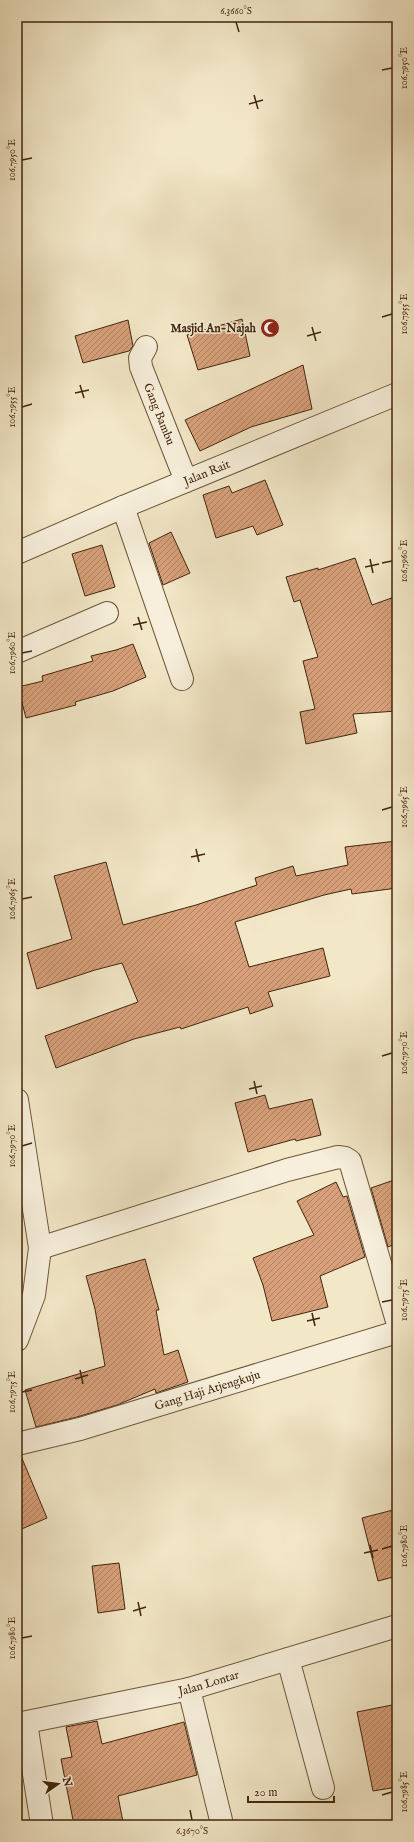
<svg xmlns="http://www.w3.org/2000/svg" width="414" height="1842" font-family="'IM FELL English',serif">
  <style>
    .building { fill: url(#building-hatch); stroke: #42260c }
    .lines { fill: none; stroke-linecap: round; stroke-linejoin: round }
    .minor-casing { stroke: #6e563b; stroke-width: 24 }
    .minor { stroke: #f7efdb; stroke-width: 22 }
    .ticks { fill: none; stroke: #42260c; stroke-width: 1.5 }
    .labels { text-anchor: middle; dominant-baseline: central; stroke-width: 3; stroke-linejoin: round; paint-order: stroke }
    .poi-label { font-size: 12px; font-weight: bold; fill: #42260c; stroke: #f7efdb; text-anchor: end }
    .street-label { font-size: 12px; fill: #42260c; stroke: #f7efdb }
    .neatline { fill: none; stroke: #42260c; stroke-width: 1.5 }
    .ticks-label { font-size: 10px; text-anchor: middle; fill: #42260c }
  </style>
  <defs>
    <pattern id="building-hatch" width="6" height="6" patternUnits="userSpaceOnUse"><rect width="6" height="6" fill="#d7a07a"/><path d="M-1 1l2-2M0 6l6-6M5 7l2-2" fill="none" stroke="#b08262"/></pattern>
  </defs>
  <rect width="100%" height="100%" fill="#f2e7c7"/>
  <filter id="stains"><feTurbulence type="fractalNoise" baseFrequency=".005" numOctaves="4"/><feColorMatrix values="0 0 0 0 .2 0 0 0 0 .09 0 0 0 0 .02 0 0 0 .5 -.17"/></filter>
  <radialGradient id="worn" r=".72"><stop offset=".6" stop-color="#630" stop-opacity="0"/><stop offset="1" stop-color="#630" stop-opacity=".3"/></radialGradient>
  <path class="building" d="M 242,319 L 250,356 L 198,370 L 187,335 Z
    M 128,320 L 133,346 L 129,351 L 83,363 L 75,336 Z
    M 303,365 L 312,409 L 251,427 L 200,451 L 185,420 Z
    M 265,480 L 283,525 L 257,535 L 253,526 L 216,538 L 203,495 L 229,486 L 232,493 Z
    M 171,532 L 190,573 L 163,585 L 149,543 Z
    M 102,545 L 115,587 L 85,596 L 72,554 Z
    M 355,558 L 372,605 L 397,596 L 397,711 L 353,714 L 357,733 L 306,744 L 300,712 L 315,709 L 303,661 L 318,657 L 300,600 L 294,602 L 286,577 L 318,568 L 318,570 Z
    M 133,644 L 146,677 L 113,691 L 75,702 L 76,705 L 26,718 L 18,687 L 43,681 L 42,676 L 93,661 L 91,656 L 116,650 Z
    M 397,841 L 397,888 L 352,894 L 351,889 L 324,895 L 235,922 L 249,967 L 323,948 L 330,976 L 268,992 L 273,1006 L 250,1014 L 248,1007 L 181,1029 L 180,1027 L 134,1039 L 56,1068 L 45,1036 L 138,1002 L 122,963 L 95,970 L 37,989 L 27,953 L 72,939 L 54,876 L 106,862 L 123,925 L 196,905 L 257,885 L 255,878 L 293,866 L 296,876 L 348,865 L 345,847 Z
    M 265,1095 L 269,1109 L 312,1099 L 321,1135 L 296,1141 L 295,1139 L 248,1152 L 235,1103 Z
    M 397,1179 L 397,1243 L 388,1247 L 371,1188 Z
    M 336,1182 L 343,1197 L 347,1196 L 365,1257 L 320,1276 L 328,1307 L 272,1321 L 263,1285 L 253,1258 L 314,1235 L 297,1201 Z
    M 145,1259 L 159,1310 L 156,1310 L 164,1355 L 178,1350 L 188,1382 L 156,1393 L 155,1389 L 117,1405 L 77,1417 L 36,1427 L 25,1390 L 105,1366 L 95,1309 L 86,1276 Z
    M 17,1456 L 21,1456 L 47,1518 L 17,1531 Z
    M 397,1509 L 397,1576 L 378,1581 L 362,1518 Z
    M 119,1563 L 125,1609 L 98,1613 L 92,1566 Z
    M 397,1704 L 397,1787 L 373,1791 L 357,1712 Z
    M 97,1721 L 102,1744 L 184,1722 L 197,1775 L 118,1796 L 123,1822 L 108,1825 L 74,1825 L 61,1759 L 72,1757 L 66,1727 Z"/>
  <g class="lines">
    <defs>
      <g id="minor">
        <path id="s1" d="M 146,347 L 140,358 L 141,367 L 186,481"/>
        <path d="M 123,507 L 182,679"/>
        <path id="s2" d="M 17,553 L 123,507 L 397,394"/>
        <path d="M 17,652 L 107,613"/>
        <path d="M 17,1100 L 40,1248 L 34,1295 L 17,1340"/>
        <path d="M 40,1248 L 287,1170 L 338,1157 L 345,1158 L 350,1161 L 397,1321"/>
        <path id="s3" d="M 17,1444 L 80,1429 L 397,1332"/>
        <path d="M 288,1659 L 323,1788"/>
        <path d="M 189,1689 L 221,1820"/>
        <path d="M 26,1723 L 42,1825"/>
        <path id="s4" d="M 17,1724 L 189,1689 L 397,1626"/>
      </g>
    </defs>
    <use href="#minor" class="minor-casing"/>
    <use href="#minor" class="minor"/>
  </g>
  <path class="ticks" d="M 236,22 L 239,32M 382,70 L 392,68M 254,95 L 258,109M 249,104 L 263,100M 22,160 L 32,158M 382,317 L 392,314M 312,327 L 316,341M 307,336 L 321,332M 80,385 L 84,398M 75,393 L 89,390M 22,407 L 32,404M 370,559 L 373,573M 382,563 L 392,561M 365,567 L 379,564M 138,617 L 142,630M 133,625 L 147,622M 22,653 L 32,651M 382,810 L 392,807M 196,849 L 199,862M 191,857 L 205,854M 22,899 L 32,897M 382,1056 L 392,1053M 254,1081 L 257,1094M 249,1089 L 262,1086M 22,1146 L 32,1143M 382,1302 L 392,1300M 312,1313 L 315,1326M 307,1321 L 320,1318M 80,1370 L 83,1384M 75,1379 L 88,1375M 22,1392 L 32,1390M 370,1545 L 373,1558M 382,1549 L 392,1546M 364,1553 L 378,1550M 138,1602 L 141,1616M 133,1611 L 146,1607M 22,1638 L 32,1636M 382,1795 L 392,1792M 190,1810 L 192,1820"/>
  <defs>
    <symbol id="mosque-disc" viewBox="-11 -11 22 22"><circle r="9.5" fill="#8f2418" stroke="#f7efdb"/><path d="M3.5-4.9A6 6 0 1 0 3.5 4.9A5 5 0 1 1 3.5-4.9Z" fill="#fff"/></symbol>
  </defs>
  <g fill-rule="evenodd">
    <use href="#mosque-disc" x="259" y="317" width="22" height="22"/>
  </g>
  <g class="labels">
    <g class="poi-label">
      <text x="256" y="328">Masjid An-Najah</text>
    </g>
    <g class="street-label">
      <text stroke="none"><textPath href="#s1" startOffset="72">Gang Bambu</textPath></text>
      <text stroke="none"><textPath href="#s2" startOffset="206">Jalan Rait</textPath></text>
      <text stroke="none"><textPath href="#s3" startOffset="198">Gang Haji Atjengkuju</textPath></text>
      <text stroke="none"><textPath href="#s4" startOffset="196">Jalan Lontar</textPath></text>
    </g>
  </g>
  <rect width="414" height="1842" fill="none" stroke="#f2e7c7" stroke-width="44"/>
  <g transform="translate(58 1784) rotate(76)" stroke="#f7efdb" stroke-width="3" paint-order="stroke">
  <path d="M0-3L7 15L0 10L-7 15Z" fill="#42260c"/>
  <text y="-6" font-size="11" font-weight="bold" text-anchor="middle" fill="#42260c">N</text>
  </g>
  <path d="M248 1796v6h86v-6" fill="none" stroke="#42260c" stroke-width="2"/>
  <text x="254" y="1796" font-size="12" fill="#42260c" stroke="#f7efdb" stroke-width="3" paint-order="stroke">20 m</text>
  <rect x="22" y="22" width="370" height="1798" class="neatline"/>
  <g class="ticks-label">
    <text x="236" y="14">6.3660°S</text>
    <text transform="translate(403 68) rotate(-90)" y="4">106.7950°E</text>
    <text transform="translate(11 160) rotate(-90)" y="4">106.7950°E</text>
    <text transform="translate(403 314) rotate(-90)" y="4">106.7955°E</text>
    <text transform="translate(11 407) rotate(-90)" y="4">106.7955°E</text>
    <text transform="translate(403 561) rotate(-90)" y="4">106.7960°E</text>
    <text transform="translate(11 653) rotate(-90)" y="4">106.7960°E</text>
    <text transform="translate(403 807) rotate(-90)" y="4">106.7965°E</text>
    <text transform="translate(11 899) rotate(-90)" y="4">106.7965°E</text>
    <text transform="translate(403 1053) rotate(-90)" y="4">106.7970°E</text>
    <text transform="translate(11 1146) rotate(-90)" y="4">106.7970°E</text>
    <text transform="translate(403 1300) rotate(-90)" y="4">106.7975°E</text>
    <text transform="translate(11 1392) rotate(-90)" y="4">106.7975°E</text>
    <text transform="translate(403 1546) rotate(-90)" y="4">106.7980°E</text>
    <text transform="translate(11 1638) rotate(-90)" y="4">106.7980°E</text>
    <text transform="translate(403 1792) rotate(-90)" y="4">106.7985°E</text>
    <text x="192" y="1834">6.3670°S</text>
  </g>
  <rect width="100%" height="100%" filter="url(#stains)"/>
  <rect width="100%" height="100%" fill="url(#worn)"/>
</svg>
